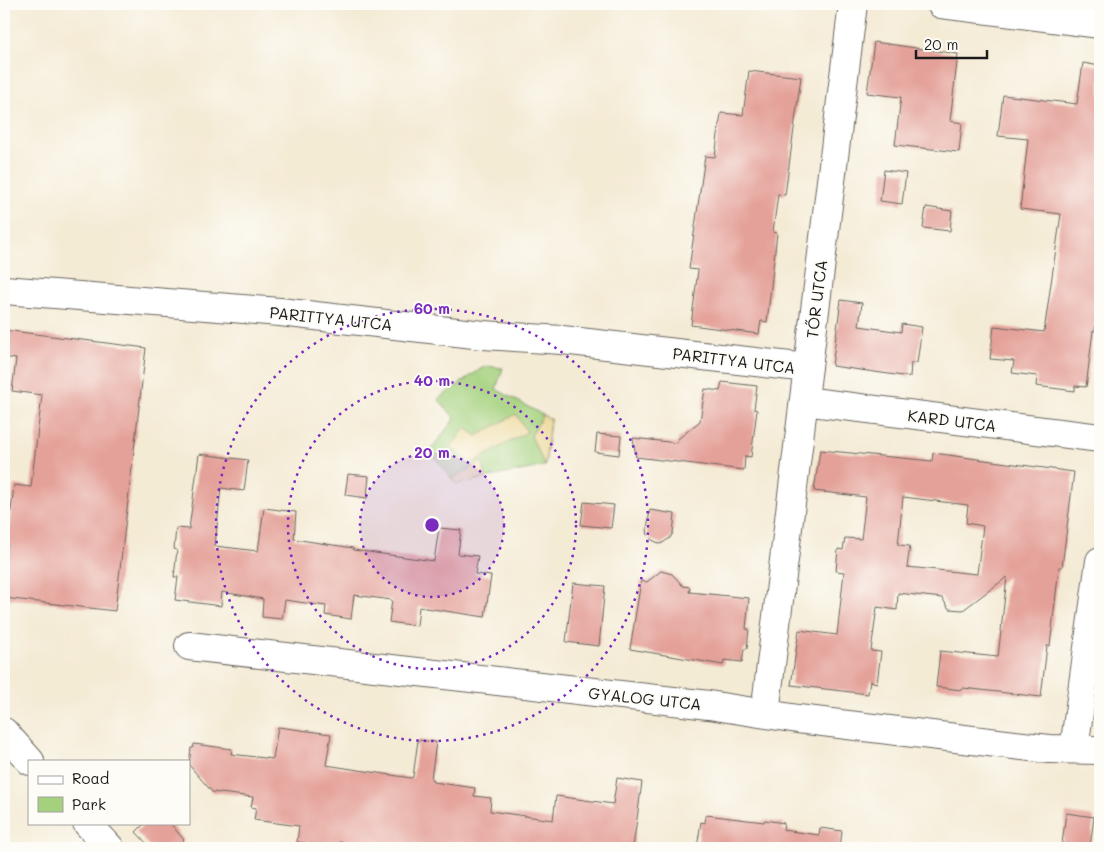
<svg xmlns="http://www.w3.org/2000/svg" width="1104" height="852" font-family="Mali,sans-serif">
  <style>
    .green { fill: #a5d17e; stroke: #60764d }
    .sand { fill: #eeda9e; stroke: #857b5d }
    .building { fill: #e4a199; fill-rule: evenodd }
    .lines { fill: none; stroke-linecap: round; stroke-linejoin: round }
    .minor-casing { stroke: #68645d; stroke-width: 30 }
    .minor { stroke: #fff; stroke-width: 28 }
    .ring { fill: none; stroke: #7b2cbf; stroke-width: 2.5; stroke-dasharray: 2.5 5 }
    .labels { text-anchor: middle; dominant-baseline: central; stroke-width: 4; stroke-linejoin: round; paint-order: stroke }
    .street-label { font-size: 16px; fill: #1c1c1c; stroke: #fdfcf7 }
    .centre { fill: #7b2cbf; stroke: #fdfcf7; stroke-width: 2.5 }
    .ring-label { font-size: 15px; text-anchor: middle; font-weight: bold; fill: #7b2cbf; stroke: #fdfcf7; stroke-width: 4; stroke-linejoin: round; paint-order: stroke }
  </style>
  <rect width="100%" height="100%" fill="#fdfcf7"/>
  <filter id="ink" filterUnits="userSpaceOnUse"><feTurbulence type="fractalNoise" baseFrequency=".02" numOctaves="2"/><feDisplacementMap in="SourceGraphic" scale="10" xChannelSelector="R" yChannelSelector="G"/><feConvolveMatrix kernelMatrix="1 2 1 2 8 2 1 2 1" color-interpolation-filters="sRGB"/></filter>
  <filter id="wash" filterUnits="userSpaceOnUse"><feTurbulence type="fractalNoise" baseFrequency=".0096" numOctaves="4" result="noise"/><feDisplacementMap in="SourceGraphic" scale="20" xChannelSelector="R" yChannelSelector="G"/><feGaussianBlur stdDeviation="1.12" result="paint"/><feColorMatrix in="noise" values="0 0 0 0 0 0 0 0 0 0 0 0 0 0 0 0 0 1.4 0 .05"/><feComposite in="paint" operator="in"/></filter>
  <g filter="url(#wash)">
    <rect width="100%" height="100%" fill="#f4ebd5"/>
    <path class="green" d="M 485,366 L 503,368 L 496,389 L 550,419 L 545,466 L 456,484 L 430,451 L 455,418 L 438,399 Z"/>
    <path class="sand" d="M 516,414 L 527,432 L 470,464 L 451,447 L 465,428 L 477,436 Z
      M 543,415 L 550,419 L 545,466 L 531,436 Z
      M 483,461 L 486,478 L 456,484 L 452,479 Z"/>
    <g id="blocks">
      <path class="building" d="M 874,42 L 958,54 L 950,121 L 962,123 L 959,152 L 895,145 L 901,97 L 867,93 Z
        M 1083,63 L 1100,66 L 1100,291 L 1095,331 L 1093,331 L 1086,387 L 1075,386 L 1075,391 L 1036,386 L 1037,376 L 1012,373 L 1014,361 L 990,359 L 994,326 L 1044,332 L 1061,214 L 1020,209 L 1028,139 L 998,136 L 1003,95 L 1077,104 Z
        M 749,71 L 801,77 L 785,195 L 778,194 L 773,232 L 777,233 L 767,322 L 761,321 L 759,334 L 691,325 L 698,270 L 689,269 L 705,156 L 715,157 L 721,113 L 743,115 Z
        M 884,170 L 906,173 L 902,204 L 880,201 Z
        M 926,207 L 952,211 L 950,231 L 923,228 Z
        M 841,300 L 862,303 L 859,326 L 901,332 L 902,324 L 922,327 L 917,363 L 911,363 L 910,377 L 832,366 Z
        M 4,330 L 146,348 L 115,611 L 4,598 L 4,571 L 14,485 L 31,487 L 42,395 L 12,391 L 16,359 L 4,357 Z
        M 722,382 L 757,386 L 754,409 L 757,410 L 751,457 L 745,456 L 744,470 L 636,457 L 633,438 L 677,443 L 678,439 L 700,421 L 705,389 L 720,391 Z
        M 597,434 L 621,436 L 619,455 L 595,452 Z
        M 820,450 L 932,461 L 933,453 L 1074,472 L 1062,567 L 1059,567 L 1050,646 L 1047,646 L 1041,697 L 963,688 L 962,690 L 936,687 L 940,651 L 998,657 L 1007,577 L 963,610 L 949,609 L 942,598 L 898,593 L 897,610 L 877,607 L 871,651 L 881,652 L 877,683 L 870,681 L 868,694 L 791,685 L 799,630 L 837,635 L 844,572 L 836,571 L 838,549 L 843,550 L 845,538 L 861,539 L 866,497 L 814,491 ZM 903,497 L 968,505 L 966,523 L 983,526 L 977,574 L 907,567 L 910,546 L 898,545 Z
        M 199,454 L 248,460 L 244,491 L 221,488 L 215,546 L 258,551 L 264,508 L 296,512 L 294,539 L 353,548 L 353,550 L 434,561 L 439,528 L 461,530 L 458,554 L 478,556 L 475,574 L 491,576 L 485,617 L 419,607 L 417,626 L 389,622 L 392,600 L 354,595 L 351,619 L 325,615 L 326,606 L 285,600 L 282,619 L 262,617 L 263,599 L 222,592 L 221,606 L 175,600 L 178,577 L 174,577 L 177,550 L 174,549 L 176,528 L 189,529 Z
        M 348,474 L 369,476 L 367,498 L 345,495 Z
        M 584,502 L 614,505 L 611,528 L 581,525 Z
        M 650,510 L 675,514 L 673,533 L 670,538 L 661,544 L 652,540 L 648,536 L 647,529 Z
        M 661,571 L 672,574 L 683,586 L 690,587 L 689,592 L 749,598 L 746,629 L 749,629 L 747,649 L 744,649 L 742,662 L 724,660 L 723,665 L 630,649 L 641,581 L 647,582 Z
        M 573,583 L 605,586 L 599,646 L 566,642 Z
        M 278,727 L 331,734 L 326,765 L 411,778 L 413,777 L 418,740 L 436,742 L 431,779 L 433,780 L 433,782 L 475,788 L 474,796 L 491,798 L 490,811 L 553,820 L 556,796 L 613,804 L 617,778 L 642,782 L 633,848 L 381,848 L 339,842 L 338,848 L 297,842 L 299,826 L 254,820 L 256,808 L 251,807 L 253,797 L 212,792 L 189,765 L 191,748 L 193,748 L 194,744 L 232,749 L 231,754 L 273,759 Z
        M 1066,813 L 1094,817 L 1090,847 L 1062,844 Z
        M 706,815 L 764,822 L 765,820 L 784,823 L 783,830 L 819,835 L 820,828 L 842,831 L 840,848 L 697,848 L 701,822 L 705,823 Z
        M 145,823 L 170,823 L 184,840 L 175,848 L 151,848 L 136,832 Z"/>
    </g>
  </g>
  <g filter="url(#ink)">
    <use href="#blocks" fill-opacity="0" stroke="#68645d" stroke-width="1"/>
    <g class="lines">
      <defs>
        <path id="minor" d="M 941,4 L 1100,24
          M 4,290 L 280,312 L 483,335 L 562,340 L 808,368
          M 804,401 L 1100,438
          M 189,646 L 709,705 L 798,719 L 1014,745 L 1049,749 L 1100,750
          M 765,713 L 853,4
          M 4,732 L 30,761
          M 1074,749 L 1100,561
          M 87,823 L 110,848"/>
      </defs>
      <use href="#minor" class="minor-casing"/>
      <use href="#minor" class="minor"/>
    </g>
  </g>
  <circle cx="432" cy="525" r="72" fill="#7b2cbf" fill-opacity=".12"/>
  <g class="ring">
    <circle cx="432" cy="525" r="72"/>
    <circle cx="432" cy="525" r="144"/>
    <circle cx="432" cy="525" r="216"/>
  </g>
  <g class="labels">
    <g class="street-label">
      <text transform="translate(816 299) rotate(-83)">TŐR UTCA</text>
      <text transform="translate(331 318) rotate(6)">PARITTYA UTCA</text>
      <text transform="translate(734 360) rotate(7)">PARITTYA UTCA</text>
      <text transform="translate(952 420) rotate(7)">KARD UTCA</text>
      <text transform="translate(645 698) rotate(6)">GYALOG UTCA</text>
    </g>
  </g>
  <circle cx="432" cy="525" r="8" class="centre"/>
  <g class="ring-label">
    <text x="432" y="314">60 m</text>
    <text x="432" y="386">40 m</text>
    <text x="432" y="458">20 m</text>
  </g>
  <rect width="1104" height="852" fill="none" stroke="#fdfcf7" stroke-width="20"/>
  <rect x="28" y="760" width="162" height="65" fill="#fdfcf7" stroke="#a3a29f"/>
  <rect x="38" y="776" width="25" height="8" fill="#ffffff" stroke="#a3a29f"/>
  <text x="72" y="784" font-size="15" fill="#1c1c1c">Road</text>
  <rect x="38" y="797" width="25" height="15" fill="#a5d17e" stroke="#a3a29f"/>
  <text x="72" y="810" font-size="15" fill="#1c1c1c">Park</text>
  <path d="M916 50v8h71v-8" fill="none" stroke="#1c1c1c" stroke-width="2.5"/>
  <text x="924" y="50" font-size="15" fill="#1c1c1c" stroke="#fdfcf7" stroke-width="4" paint-order="stroke">20 m</text>
</svg>
